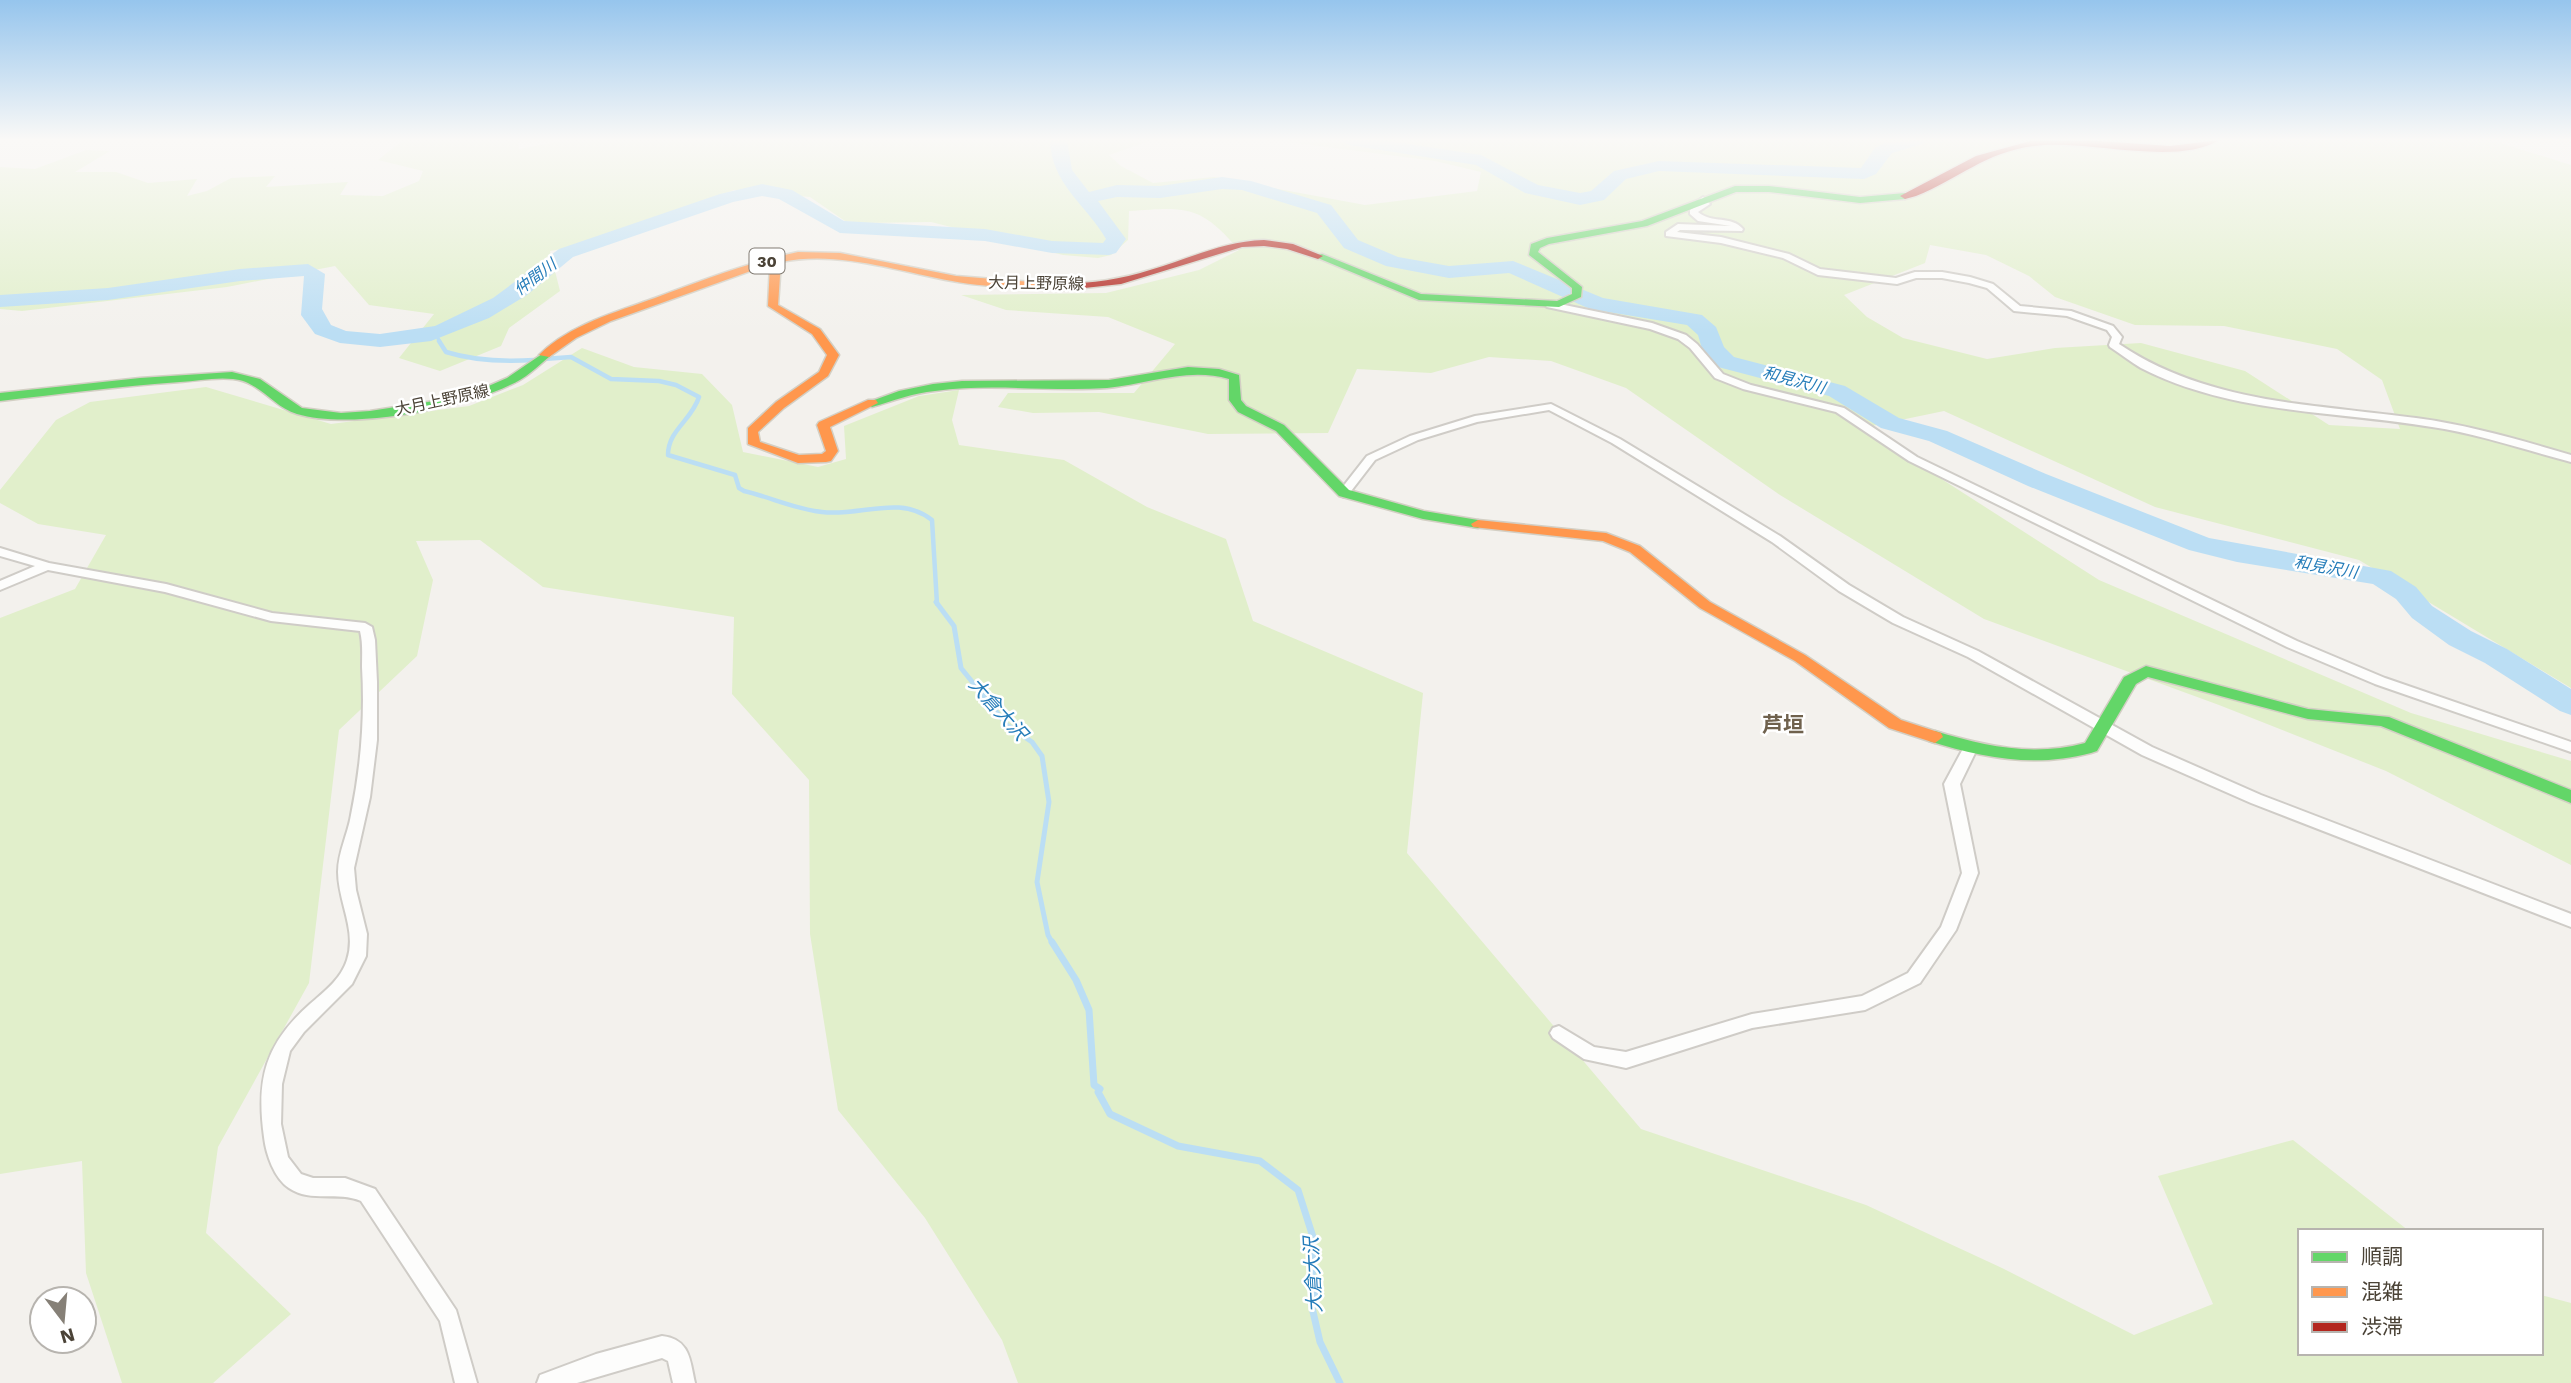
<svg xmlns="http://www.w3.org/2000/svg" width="2571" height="1383" font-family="'Work Sans','Noto Sans JP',sans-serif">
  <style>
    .green { fill: #e1efcb; fill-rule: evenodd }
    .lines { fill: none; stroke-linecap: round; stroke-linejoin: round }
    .stream-far3 { stroke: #bbdef4; stroke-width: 3.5 }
    .stream-far2 { stroke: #bbdef4; stroke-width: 4.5 }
    .stream-far1 { stroke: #bbdef4; stroke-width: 5 }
    .stream { stroke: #bbdef4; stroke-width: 7 }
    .river { fill: #bbdef4; fill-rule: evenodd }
    .street-casing { stroke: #cfccc7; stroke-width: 4 }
    .fast-casing { stroke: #d3cfc4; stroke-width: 3 }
    .slow-casing { stroke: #d3cfc4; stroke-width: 3 }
    .jam-casing { stroke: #d3cfc4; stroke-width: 3 }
    .street { fill: #fdfdfc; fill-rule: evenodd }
    .fast { fill: #63d668; fill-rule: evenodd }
    .slow { fill: #ff974d; fill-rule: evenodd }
    .jam { fill: #b3261e; fill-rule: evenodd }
    .labels { text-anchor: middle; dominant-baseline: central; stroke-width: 5; stroke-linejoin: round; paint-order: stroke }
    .shield { fill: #fff; stroke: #817b73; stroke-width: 2 }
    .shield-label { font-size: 16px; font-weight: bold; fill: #4b4337 }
    .far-water-label { font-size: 16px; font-style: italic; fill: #247cb9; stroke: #fff }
    .far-street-label { font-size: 16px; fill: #4b4337; stroke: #fff }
    .water-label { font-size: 19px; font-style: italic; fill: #247cb9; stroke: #fff }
    .quarter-label { font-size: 21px; font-weight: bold; fill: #6f614d; stroke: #fff }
  </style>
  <rect width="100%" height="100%" fill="#f3f1ed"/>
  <path class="green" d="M 403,140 L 518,140 L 519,149 L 568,140 L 1152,140 L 1109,155 L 1121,166 L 1153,183 L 1214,177 L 1365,205 L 1477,191 L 1481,172 L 1435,161 L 1273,140 L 2499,140 L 2497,142 L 2571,165 L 2571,688 L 2359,560 L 2155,507 L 1944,411 L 1862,428 L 2099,580 L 2411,713 L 2571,761 L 2571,865 L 2386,771 L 2219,705 L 1984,619 L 1780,495 L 1626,388 L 1551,361 L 1489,357 L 1431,373 L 1357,369 L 1328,433 L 1208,434 L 1099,412 L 1033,413 L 998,407 L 1008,393 L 1134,393 L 1175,344 L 1108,317 L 1006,310 L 961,295 L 1106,293 L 1199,270 L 1239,250 C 1200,204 1186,207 1129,211 L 1128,240 L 1111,255 L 1098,258 L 1063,255 L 931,222 L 862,223 L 845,221 L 810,197 L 734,190 L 590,244 L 550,251 L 560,291 L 509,328 L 501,346 L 440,371 L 399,358 L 434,314 L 369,305 L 335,266 L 227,287 L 22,311 L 0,309 L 0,167 L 35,169 L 86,150 L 110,151 L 75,172 L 116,172 L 148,183 L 197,179 L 187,196 L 207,191 L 231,178 L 275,176 L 266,187 L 348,182 L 340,195 L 383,196 L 419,181 L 423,171 L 378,160 ZM 1930,245 L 1986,255 L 2029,276 L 2055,297 L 2135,325 L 2224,326 L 2337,349 L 2382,380 L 2400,429 L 2329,425 L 2245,371 L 2141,343 L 2055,348 L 1987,359 L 1903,338 L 1867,317 L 1844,295 L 1925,263 Z
    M 582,348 L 634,367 L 702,374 L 732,405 L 743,452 L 818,467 L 846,459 L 844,426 L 919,396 L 959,390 L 952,420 L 959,445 L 1064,460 L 1147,507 L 1226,539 L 1253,621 L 1423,693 L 1407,853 L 1641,1129 L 1866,1205 L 2002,1268 L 2134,1335 L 2213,1304 L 2158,1176 L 2293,1140 L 2409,1231 L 2300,1231 L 2300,1353 L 2541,1353 L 2541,1295 L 2571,1303 L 2571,1383 L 1018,1383 L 1002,1340 L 925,1218 L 838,1110 L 810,934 L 809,780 L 732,694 L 734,617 L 543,587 L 480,540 L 416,541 L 433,580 L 417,656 L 339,730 L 309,983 L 218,1147 L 206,1233 L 291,1314 L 213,1383 L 122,1383 L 86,1273 L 82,1161 L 0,1174 L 0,618 L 75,589 L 106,535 L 38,524 L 0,503 L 0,490 L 56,420 L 90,402 L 206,387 L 331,424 L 469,406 L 523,385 Z"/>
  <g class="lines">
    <path class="stream-far3" d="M 435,333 L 440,342"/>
    <path class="stream-far2" d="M 439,341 L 446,352 C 475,361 504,362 534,360
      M 544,359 L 571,357 L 611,379 L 659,381 L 676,385 L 699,397 C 692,420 668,430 668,455 L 735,475 L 739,488 L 744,491 C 770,497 795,509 822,512 C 860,517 899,494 932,520 L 937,604"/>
    <path class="stream-far1" d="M 936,602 L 954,626 L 961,668 L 1007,725 L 1032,742 L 1042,756 L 1049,802 L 1037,882 L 1048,935 L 1053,944"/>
    <path class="stream" d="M 1052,942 L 1076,980 L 1089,1010 L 1094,1085 L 1100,1089 L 1098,1092 L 1110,1114 L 1178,1146 L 1260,1161 L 1298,1190 L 1313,1237 L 1312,1290 L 1316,1294 L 1311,1303 L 1320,1342 L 1340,1383"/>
    <path class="river" d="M 1050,140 L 1067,140 L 1072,170 L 1089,192 L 1117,185 L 1160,186 L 1222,177 L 1251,181 L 1331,205 L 1358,240 L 1398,257 L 1449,266 L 1513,261 L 1603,298 L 1702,315 L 1716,327 L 1724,347 L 1734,357 L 1845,386 L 1899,418 L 1947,431 L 2046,474 L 2209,538 L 2391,571 L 2416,587 L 2432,606 L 2471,631 L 2507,649 L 2571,689 L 2571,715 L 2560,711 L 2485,663 L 2449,645 L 2412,618 L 2396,599 L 2373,584 L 2237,562 L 2189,550 L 2028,486 L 1929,441 L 1881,428 L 1829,396 L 1718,367 L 1702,349 L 1698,335 L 1687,325 L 1590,309 L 1509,273 L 1449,278 L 1386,266 L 1344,248 L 1317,213 L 1242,190 L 1222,189 L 1160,198 L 1117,197 L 1098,201 L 1126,239 L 1116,253 L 1109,255 L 1052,253 L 985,241 L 840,233 L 779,199 L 762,196 L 733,202 L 573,257 L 527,295 L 489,318 L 431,341 L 380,347 L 340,343 L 315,334 L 301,315 L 304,276 L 240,281 L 108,300 L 0,307 L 0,295 L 108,288 L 240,269 L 308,264 L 325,274 L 322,309 L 331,325 L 346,331 L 380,334 L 435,326 L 493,298 L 559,249 L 720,194 L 762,184 L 792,190 L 844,221 L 985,229 L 1052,241 L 1103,243 L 1106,239 C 1086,204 1051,184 1050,140 Z
      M 1340,140 L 1382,140 L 1481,155 L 1538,185 L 1580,193 L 1591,191 L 1614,171 L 1659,161 L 1861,168 L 1875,148 L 1884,143 L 1925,140 L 1922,144 L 1892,153 L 1876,174 L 1864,179 L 1659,171 L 1626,179 L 1604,200 L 1580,205 L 1525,193 L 1476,165 L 1349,145 Z"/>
    <defs>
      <path id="street" d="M 1703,197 L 1710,204 L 1698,212 C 1712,224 1731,215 1743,229 L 1742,231 L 1680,230 L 1677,232 L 1721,237 L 1789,254 L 1820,269 L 1896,278 L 1915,272 L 1942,272 L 1970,277 L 1993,284 L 2020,306 L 2071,311 L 2113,326 L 2122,337 L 2119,344 C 2208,404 2313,404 2416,418 C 2469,425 2520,440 2571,455 L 2571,462 C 2525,450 2479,434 2432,427 C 2336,411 2230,414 2141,368 C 2131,362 2121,354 2110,347 L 2109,345 L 2112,337 L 2107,330 L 2067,316 L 2014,311 L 1987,288 L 1969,283 L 1942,278 L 1916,278 L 1897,284 L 1818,275 L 1783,258 L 1721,243 L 1666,236 L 1666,232 L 1678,224 L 1731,226 L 1698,221 L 1690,214 L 1690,210 L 1701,203 L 1699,200 Z
        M 1550,302 L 1652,323 L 1686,335 L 1697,344 L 1723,374 L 1751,385 L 1844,408 L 1917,457 L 2297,641 L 2385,678 L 2571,742 L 2571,752 L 2375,684 L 2287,647 L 1909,461 L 1836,412 L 1743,389 L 1715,378 L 1690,348 L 1678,339 L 1650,329 L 1547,307 L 1545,305 Z
        M 1551,404 L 1620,439 L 1780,536 L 1849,585 L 1903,617 L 1978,651 L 2152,747 L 2261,795 L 2571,914 L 2571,927 L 2251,803 L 2142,755 L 1968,657 L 1893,623 L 1839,591 L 1772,542 L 1612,443 L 1549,410 L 1477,422 L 1418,440 L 1375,460 L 1348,495 L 1344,497 L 1338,493 L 1367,456 L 1410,436 L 1475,416 Z
        M 0,548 L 49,563 L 166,584 L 272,613 L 365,623 L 372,627 L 375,640 L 377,682 L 377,740 L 370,797 L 354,868 L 356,890 L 367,934 L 366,956 L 352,984 L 304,1032 L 290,1051 L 282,1084 L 281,1124 L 288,1157 L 301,1174 L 313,1178 L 345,1178 L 375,1189 L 456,1310 L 477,1383 L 455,1383 L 440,1321 L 361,1201 C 338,1191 311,1203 289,1188 C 274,1178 266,1154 264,1137 C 256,1079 265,1044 310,1004 C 324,992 341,979 347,960 C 357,930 338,902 338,872 C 338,852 348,834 351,815 C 361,766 365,717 362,667 C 362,655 363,643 360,631 L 271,621 L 165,592 L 48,570 L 0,590 L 0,581 L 35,566 L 0,556 Z
        M 1970,744 L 1977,749 L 1960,784 L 1978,873 L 1956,930 L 1920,983 L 1865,1010 L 1752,1028 L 1626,1068 L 1584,1059 L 1553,1038 L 1550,1033 L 1553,1028 L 1559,1026 L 1594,1047 L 1626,1052 L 1752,1014 L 1862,996 L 1908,973 L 1941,927 L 1962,873 L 1944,784 L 1965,745 Z
        M 662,1336 C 690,1339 690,1360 695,1383 L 673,1383 L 668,1361 L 662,1358 L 577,1383 L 537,1383 L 540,1375 L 596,1354 Z"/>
      <path id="fast" d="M 1735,186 L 1769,186 L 1860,197 L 1905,193 L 1910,196 L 1905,199 L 1860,203 L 1769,192 L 1736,192 L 1647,226 L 1549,244 L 1540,248 L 1538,252 L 1582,287 L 1581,297 L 1559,307 L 1419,300 L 1313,256 L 1322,254 L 1421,294 L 1557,301 L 1572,294 L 1572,288 L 1529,255 L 1531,244 L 1547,238 L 1642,221 Z
        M 545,352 L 551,355 L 549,357 C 537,367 525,379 510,385 C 460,409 350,430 297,414 C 273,407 259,381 233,379 C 215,377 197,381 180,382 C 120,386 60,394 0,401 L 0,393 L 140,378 L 232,372 L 260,379 L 302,408 L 341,413 L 370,411 L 434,401 L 484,388 L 507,378 Z
        M 1188,367 L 1219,369 L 1239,375 L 1241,400 L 1246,406 L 1284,425 L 1349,490 L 1424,511 L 1478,520 L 1485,524 L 1478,528 L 1423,519 L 1339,496 L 1276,431 L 1238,412 L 1229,400 L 1229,379 C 1188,367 1148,384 1107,388 C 1050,392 992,383 935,391 C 913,393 893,401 872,407 L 866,403 L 899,391 L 933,384 L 962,381 L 1109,380 Z
        M 2146,666 L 2308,709 L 2389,717 L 2571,790 L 2571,803 L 2381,726 L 2308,719 L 2148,677 L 2136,684 L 2097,751 L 2091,753 C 2035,768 1983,758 1929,741 L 1927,737 L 1935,731 C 1985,746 2033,757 2085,743 L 2124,677 Z"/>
      <path id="slow" d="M 798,252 L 840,253 L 956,276 L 1044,283 L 1049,286 L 1044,289 C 1014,287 982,287 952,281 C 897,271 837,250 781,262 L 778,305 L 820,329 L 839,355 L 828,376 L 784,408 L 758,432 L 760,442 L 799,455 L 822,454 L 826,451 L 817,425 L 819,422 L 868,400 L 876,400 L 878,403 L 830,427 L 838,451 L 831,461 L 826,462 L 798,463 L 748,444 L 748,428 L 776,402 L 819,372 L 827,355 L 812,334 L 768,306 L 770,264 L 611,321 L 576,338 L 549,357 L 539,355 C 569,325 616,312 655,298 C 703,280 750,262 798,252 Z
        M 1478,520 L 1606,533 L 1640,546 L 1710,602 L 1805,655 L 1901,720 L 1941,733 L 1943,737 L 1935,743 L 1889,728 L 1795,661 L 1700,608 L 1630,552 L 1603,541 L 1473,527 L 1471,524 Z"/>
      <path id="jam" d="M 2034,140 L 2085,140 L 2170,146 L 2219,140 C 2176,167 2086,139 2034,146 C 1985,152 1959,179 1916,196 L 1905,199 L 1900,196 L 1976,156 Z
        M 1264,240 L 1293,244 L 1323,256 L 1318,259 L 1287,249 L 1264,246 L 1242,247 L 1121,284 L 1066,290 L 1044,289 L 1039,286 L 1044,283 C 1080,285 1116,281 1150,270 C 1189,259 1223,241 1264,240 Z"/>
    </defs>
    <use href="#street" class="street-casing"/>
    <use href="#fast" class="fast-casing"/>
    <use href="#slow" class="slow-casing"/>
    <use href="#jam" class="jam-casing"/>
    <use href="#street" class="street"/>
    <use href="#fast" class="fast"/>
    <use href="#slow" class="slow"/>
    <use href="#jam" class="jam"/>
  </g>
  <linearGradient id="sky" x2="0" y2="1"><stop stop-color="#96c5ed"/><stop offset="0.42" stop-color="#faf9f7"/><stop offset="1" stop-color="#faf9f7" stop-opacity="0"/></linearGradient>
  <rect width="2571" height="333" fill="url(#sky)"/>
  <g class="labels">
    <rect class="shield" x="749.5" y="248.5" width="35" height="25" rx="5"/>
    <g class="shield-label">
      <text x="767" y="261">30</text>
    </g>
    <g class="far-water-label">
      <text transform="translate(535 277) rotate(-37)">仲間川</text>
      <text transform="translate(1794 380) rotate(15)">和見沢川</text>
      <text transform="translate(2326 567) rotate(10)">和見沢川</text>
    </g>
    <g class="far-street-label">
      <text transform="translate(1036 283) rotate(1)">大月上野原線</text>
      <text transform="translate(442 400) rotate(-12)">大月上野原線</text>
    </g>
    <g class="water-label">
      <text transform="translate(998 709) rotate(48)">大倉大沢</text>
      <text transform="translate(1313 1275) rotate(-93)">大倉大沢</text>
    </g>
    <g class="quarter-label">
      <text x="1783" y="724">芦垣</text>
    </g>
  </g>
  <rect x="2298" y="1229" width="245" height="126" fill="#ffffff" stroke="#b7b4af" stroke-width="2"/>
  <rect x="2312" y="1252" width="35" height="10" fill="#63d668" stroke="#b7b4af" stroke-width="2"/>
  <text x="2361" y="1264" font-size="21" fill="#4b4337">順調</text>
  <rect x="2312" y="1287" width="35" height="10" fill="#ff974d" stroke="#b7b4af" stroke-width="2"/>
  <text x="2361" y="1299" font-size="21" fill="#4b4337">混雑</text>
  <rect x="2312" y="1322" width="35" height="10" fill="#b3261e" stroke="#b7b4af" stroke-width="2"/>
  <text x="2361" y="1334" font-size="21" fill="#4b4337">渋滞</text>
  <g transform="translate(63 1320) rotate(164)"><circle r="33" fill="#ffffff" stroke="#b7b4af" stroke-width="2"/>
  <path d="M0-5L12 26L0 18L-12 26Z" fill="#868077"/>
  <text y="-10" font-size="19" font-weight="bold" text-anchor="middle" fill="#4b4337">N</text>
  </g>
</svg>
